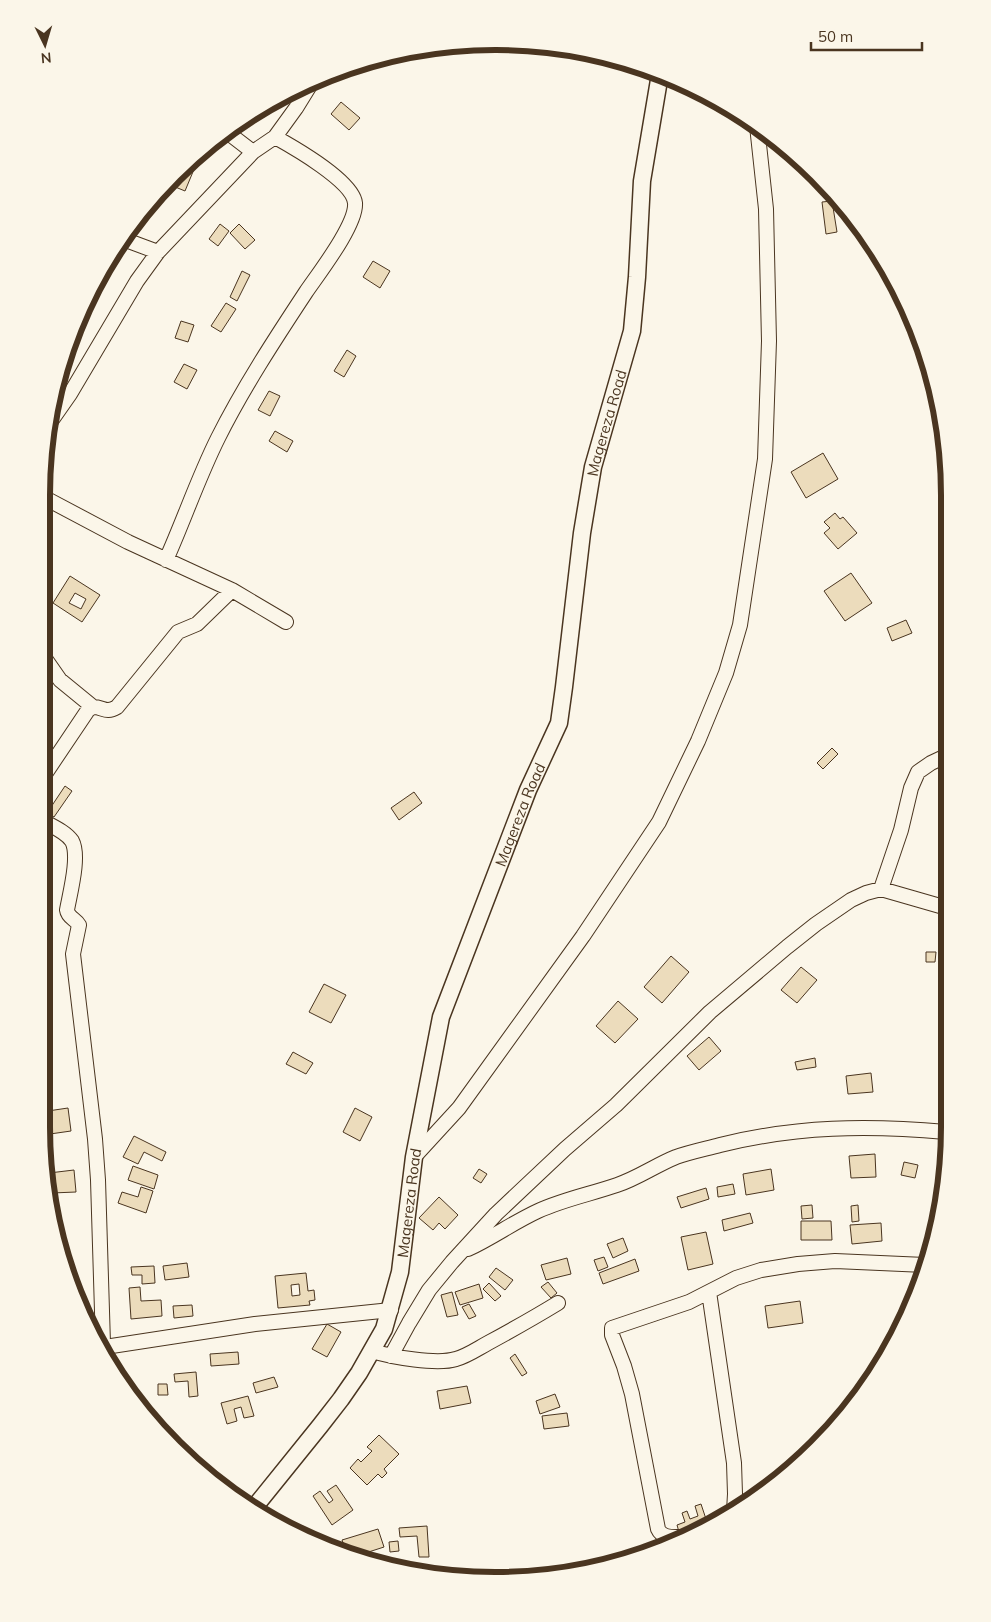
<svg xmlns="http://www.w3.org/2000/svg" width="991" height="1622" font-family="Mulish,sans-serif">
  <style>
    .building { fill: #ecdcbc; stroke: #4a3520; fill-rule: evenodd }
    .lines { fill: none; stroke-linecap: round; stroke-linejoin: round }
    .minor-casing { stroke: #4a3520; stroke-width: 16 }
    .tertiary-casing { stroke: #4a3520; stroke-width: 19 }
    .minor { stroke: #fbf6e9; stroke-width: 14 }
    .tertiary { stroke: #fbf6e9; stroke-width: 16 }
    .labels { text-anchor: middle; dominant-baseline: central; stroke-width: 4; stroke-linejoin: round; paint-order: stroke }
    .street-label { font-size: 15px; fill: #4a3520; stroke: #fbf6e9 }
    .rim { fill: none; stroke: #4a3520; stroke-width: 6 }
  </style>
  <rect width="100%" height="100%" fill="#fbf6e9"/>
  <path class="building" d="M 341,102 L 360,118 L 349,130 L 331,114 Z
    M 202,150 L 185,191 L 168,184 L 196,154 Z
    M 832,201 L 837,232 L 826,234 L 822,202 Z
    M 220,224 L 229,231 L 218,246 L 209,239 Z
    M 239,224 L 255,240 L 245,249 L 230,233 Z
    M 373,261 L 390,271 L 380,288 L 363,277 Z
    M 242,271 L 250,275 L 237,301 L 230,297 Z
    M 226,303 L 236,309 L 221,332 L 211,326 Z
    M 181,321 L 194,325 L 188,342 L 175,338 Z
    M 347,350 L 356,356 L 344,377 L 334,371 Z
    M 184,364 L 197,370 L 187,389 L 174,382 Z
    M 269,391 L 280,396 L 270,416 L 258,410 Z
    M 275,431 L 293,441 L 287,452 L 269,441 Z
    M 823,453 L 838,479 L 806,498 L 791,472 Z
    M 835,513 L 840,519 L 843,517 L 857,533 L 838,549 L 824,533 L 830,528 L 824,522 Z
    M 851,573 L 872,603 L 845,621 L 824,591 Z
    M 70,576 L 100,595 L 82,622 L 53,603 ZM 75,593 L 86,599 L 81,609 L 69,603 Z
    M 906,620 L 912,633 L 892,641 L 887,628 Z
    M 832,748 L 838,754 L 823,769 L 817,763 Z
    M 65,786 L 72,791 L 54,817 L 47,813 Z
    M 414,792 L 422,803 L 399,820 L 391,808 Z
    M 926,952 L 936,952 L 935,962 L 926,962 Z
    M 671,956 L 689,972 L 662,1003 L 644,987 Z
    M 801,967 L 817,980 L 797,1003 L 781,990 Z
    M 324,984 L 346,995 L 331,1023 L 309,1012 Z
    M 618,1001 L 638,1019 L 615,1043 L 596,1026 Z
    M 709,1037 L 721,1051 L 699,1070 L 687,1056 Z
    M 293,1052 L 313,1063 L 306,1074 L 286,1064 Z
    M 815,1058 L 816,1067 L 797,1070 L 795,1062 Z
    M 871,1073 L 873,1092 L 848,1094 L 846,1076 Z
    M 68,1108 L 71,1131 L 43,1135 L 41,1112 Z
    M 355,1108 L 372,1117 L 360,1141 L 343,1132 Z
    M 134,1136 L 166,1152 L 162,1161 L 144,1152 L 138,1164 L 123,1157 Z
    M 875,1154 L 876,1177 L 851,1178 L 849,1156 Z
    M 904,1162 L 918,1165 L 915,1178 L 901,1175 Z
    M 133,1166 L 158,1175 L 154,1189 L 128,1180 Z
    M 479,1169 L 487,1174 L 481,1183 L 473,1178 Z
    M 771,1169 L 774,1190 L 746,1195 L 743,1174 Z
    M 74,1170 L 76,1192 L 52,1193 L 49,1173 Z
    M 733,1184 L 735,1194 L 718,1197 L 717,1187 Z
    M 141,1187 L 153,1191 L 146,1213 L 118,1203 L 122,1192 L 138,1197 Z
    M 706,1188 L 709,1199 L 681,1208 L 677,1197 Z
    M 439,1197 L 458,1215 L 445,1229 L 439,1223 L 433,1230 L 419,1218 Z
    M 812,1205 L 813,1218 L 802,1219 L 801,1206 Z
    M 858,1205 L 859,1221 L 852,1222 L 851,1206 Z
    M 750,1213 L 753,1223 L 724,1231 L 722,1220 Z
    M 801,1221 L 831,1221 L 832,1240 L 801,1240 Z
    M 881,1223 L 882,1241 L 852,1244 L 850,1225 Z
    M 706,1232 L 713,1264 L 688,1270 L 681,1237 Z
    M 623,1238 L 628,1251 L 613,1258 L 607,1244 Z
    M 604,1257 L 608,1267 L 598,1271 L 594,1260 Z
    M 567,1258 L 571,1274 L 546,1280 L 541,1265 Z
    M 635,1259 L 639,1271 L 603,1284 L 599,1273 Z
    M 187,1263 L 189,1277 L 165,1280 L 163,1266 Z
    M 154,1266 L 155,1283 L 142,1284 L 142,1275 L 132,1275 L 131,1267 Z
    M 496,1268 L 513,1280 L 505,1290 L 489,1277 Z
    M 306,1273 L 308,1291 L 314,1290 L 315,1300 L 309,1301 L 310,1305 L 278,1308 L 275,1276 ZM 299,1284 L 300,1295 L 292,1296 L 291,1285 Z
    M 548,1282 L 557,1293 L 551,1298 L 541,1287 Z
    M 489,1283 L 501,1296 L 495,1301 L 483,1289 Z
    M 479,1284 L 483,1298 L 460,1305 L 455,1292 Z
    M 140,1287 L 141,1301 L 161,1300 L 162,1316 L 131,1319 L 129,1288 Z
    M 452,1292 L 458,1315 L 447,1317 L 441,1295 Z
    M 800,1301 L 803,1323 L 768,1328 L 765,1306 Z
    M 469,1304 L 476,1316 L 469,1319 L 462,1307 Z
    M 192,1305 L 193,1316 L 174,1318 L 173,1306 Z
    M 327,1324 L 341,1332 L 327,1357 L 312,1349 Z
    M 238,1352 L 239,1364 L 211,1366 L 210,1354 Z
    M 515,1354 L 527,1373 L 522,1376 L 510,1358 Z
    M 196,1372 L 198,1396 L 189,1397 L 188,1381 L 175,1382 L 174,1374 Z
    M 274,1377 L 278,1387 L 256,1393 L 253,1383 Z
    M 158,1384 L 167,1384 L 168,1395 L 158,1395 Z
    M 467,1386 L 471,1403 L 440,1409 L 437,1391 Z
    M 555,1394 L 560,1407 L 540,1414 L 536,1401 Z
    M 248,1396 L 254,1416 L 244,1418 L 241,1407 L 234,1409 L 237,1421 L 227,1424 L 221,1403 Z
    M 567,1413 L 569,1426 L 544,1429 L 542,1416 Z
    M 379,1435 L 399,1454 L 384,1469 L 387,1473 L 382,1478 L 378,1474 L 367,1485 L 350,1468 L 358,1459 L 361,1462 L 372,1451 L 367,1447 Z
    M 336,1485 L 353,1510 L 332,1525 L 313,1496 L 320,1491 L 329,1503 L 333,1500 L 327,1491 Z
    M 701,1504 L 707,1522 L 679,1532 L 677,1525 L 685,1522 L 682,1513 L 687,1511 L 690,1519 L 698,1516 L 695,1506 Z
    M 427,1526 L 429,1557 L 419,1557 L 417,1536 L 400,1537 L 399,1528 Z
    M 378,1529 L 384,1547 L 353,1557 L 348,1556 L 342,1540 Z
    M 398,1541 L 399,1551 L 390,1552 L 389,1542 Z"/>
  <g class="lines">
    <defs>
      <path id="minor" d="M 227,132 L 253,152
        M 123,239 L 158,252
        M 49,424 L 70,394 L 137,281 L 158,252 L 253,152 L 275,137 L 296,108 L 312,82
        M 45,498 L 128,542 L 232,590 L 286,622
        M 166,560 C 184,520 198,478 218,438 C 243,388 275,339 306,292 C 319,273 357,224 355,203 C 353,181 293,147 275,137
        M 44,657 L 60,680 L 93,707
        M 43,777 L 88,710 L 93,707 C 104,707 105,714 117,707 L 178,632 L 197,624 L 232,590
        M 43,821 C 52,826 66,832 72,841 C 80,856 70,893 67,910 C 68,918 76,919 79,925 L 73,954 L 95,1139 L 98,1180 L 103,1344
        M 881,889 L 901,830 L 911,788 L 918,772 L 931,763 L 948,755
        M 414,1157 L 459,1108 L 583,936 L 659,822 L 698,741 L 726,673 L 740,625 L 765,459 L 769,341 L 766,209 L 757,126
        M 468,1249 C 492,1238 514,1222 538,1211 C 564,1199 591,1194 617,1185 C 638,1178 656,1165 676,1157 C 690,1152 705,1149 720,1145 C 797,1126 867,1125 946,1132
        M 709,1292 L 734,1463 L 735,1494 L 734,1511
        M 105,1347 L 255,1324 L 391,1310
        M 372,1351 C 392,1357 437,1365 456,1359 C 467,1356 477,1349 488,1343 C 512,1330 535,1317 558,1303
        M 391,1356 L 409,1323 L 429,1290 L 452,1262 L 496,1214 L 565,1149 L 616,1105 L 710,1012 L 787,947 L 816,924 L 851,900 L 866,893 L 881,889 L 947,908
        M 680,1537 C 672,1537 662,1538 658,1529 L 632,1394 L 624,1366 L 612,1335 L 612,1328 L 689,1302 L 736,1278 L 761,1270 L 798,1264 L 835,1261 L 925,1265"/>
      <g id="tertiary">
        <path id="s1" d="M 253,1509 L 320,1426 L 341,1399 L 359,1373 L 384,1329 L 400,1272 L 414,1157 L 441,1017 L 528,790 L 559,723 L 564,687 L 582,533 L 593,467 L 632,331 L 637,277 L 642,181 L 660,74"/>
      </g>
    </defs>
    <use href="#minor" class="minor-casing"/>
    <use href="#tertiary" class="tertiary-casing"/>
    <use href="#minor" class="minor"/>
    <use href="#tertiary" class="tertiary"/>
  </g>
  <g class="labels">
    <g class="street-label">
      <text stroke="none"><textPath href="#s1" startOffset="1162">Magereza Road</textPath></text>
      <text stroke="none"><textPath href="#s1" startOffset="758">Magereza Road</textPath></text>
      <text stroke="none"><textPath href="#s1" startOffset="352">Magereza Road</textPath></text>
    </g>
  </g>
  <path d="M0 0H991V1622H0ZM495 50H496A445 445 0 0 1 941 495V1127A445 445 0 0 1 496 1572H495A445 445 0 0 1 50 1127V495A445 445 0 0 1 495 50Z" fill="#fbf6e9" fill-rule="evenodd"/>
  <path class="rim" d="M495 50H496A445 445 0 0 1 941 495V1127A445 445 0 0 1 496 1572H495A445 445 0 0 1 50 1127V495A445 445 0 0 1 495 50Z"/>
  <g transform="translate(45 45) rotate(175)" stroke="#fbf6e9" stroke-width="4" paint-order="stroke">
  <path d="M0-4L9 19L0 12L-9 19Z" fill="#4a3520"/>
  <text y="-8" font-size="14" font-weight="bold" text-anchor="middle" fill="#4a3520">N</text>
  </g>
  <path d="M811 42v8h111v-8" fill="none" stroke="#4a3520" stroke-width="2.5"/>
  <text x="818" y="42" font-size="15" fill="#4a3520" stroke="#fbf6e9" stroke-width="4" paint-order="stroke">50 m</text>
</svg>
